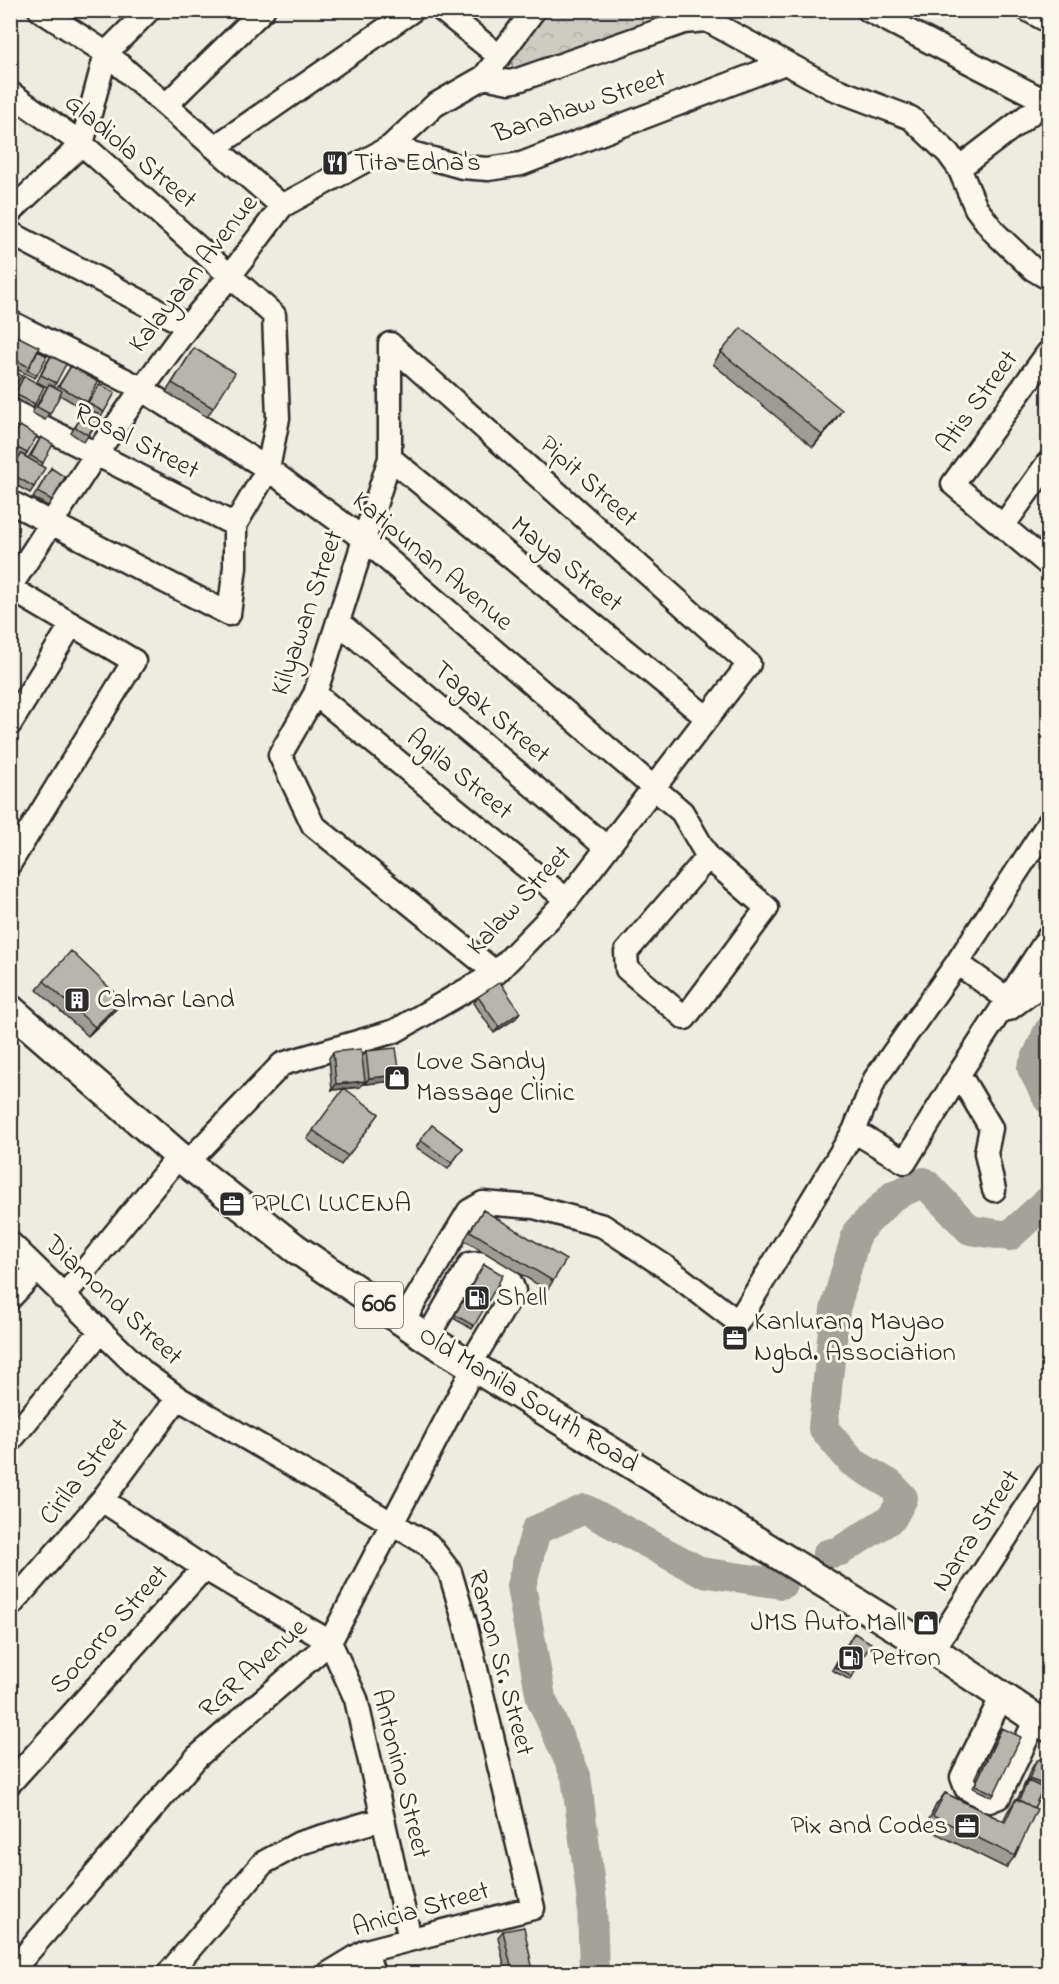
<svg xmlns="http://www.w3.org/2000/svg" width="1059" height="1984" font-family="'Indie Flower',sans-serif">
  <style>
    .park { fill: url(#park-crowns); stroke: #7c7b76; stroke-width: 1.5 }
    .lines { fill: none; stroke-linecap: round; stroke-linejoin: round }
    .river { stroke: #a4a29a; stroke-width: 30 }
    .minor-casing { stroke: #2b2b2b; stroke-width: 27 }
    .major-casing { stroke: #2b2b2b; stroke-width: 33 }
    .minor { stroke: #fbf7ec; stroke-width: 22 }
    .major { stroke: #fbf7ec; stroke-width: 28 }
    .wall { fill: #9e9c96; stroke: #2b2b2b; stroke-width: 1.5 }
    .shaded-wall { fill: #817f7a; stroke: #2b2b2b; stroke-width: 1.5 }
    .building { fill: #b8b5ae; stroke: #2b2b2b; stroke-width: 1.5 }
    .labels { text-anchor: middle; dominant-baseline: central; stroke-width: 6; stroke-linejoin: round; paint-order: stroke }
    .shield { fill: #fbf7ec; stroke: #696865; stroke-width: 1.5 }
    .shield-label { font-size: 26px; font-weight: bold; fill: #2b2b2b }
    .street-label { font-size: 27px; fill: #2b2b2b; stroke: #fbf7ec }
    .poi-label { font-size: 27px; fill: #2b2b2b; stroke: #fbf7ec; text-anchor: start }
  </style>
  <defs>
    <pattern id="park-crowns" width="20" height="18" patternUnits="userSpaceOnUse" patternTransform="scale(1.5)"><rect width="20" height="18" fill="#cecbc2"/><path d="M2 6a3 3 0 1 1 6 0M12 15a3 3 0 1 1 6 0" fill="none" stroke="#b1aea7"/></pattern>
  </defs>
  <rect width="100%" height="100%" fill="#eeebe0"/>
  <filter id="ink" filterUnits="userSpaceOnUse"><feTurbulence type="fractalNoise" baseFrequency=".0167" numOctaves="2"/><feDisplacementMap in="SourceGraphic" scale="12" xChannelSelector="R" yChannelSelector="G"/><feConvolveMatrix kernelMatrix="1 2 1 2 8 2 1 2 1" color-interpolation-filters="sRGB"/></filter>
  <g filter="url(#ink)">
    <path class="park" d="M 546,11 L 646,11 L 640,26 L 513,70 L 511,57 Z"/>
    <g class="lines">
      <path class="river" d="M 1048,1032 L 1032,1068 L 1048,1099
        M 827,1554 L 840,1551 L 892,1518 L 903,1498 L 891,1485 L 852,1462 L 823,1428 L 835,1310 L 857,1232 L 893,1196 L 924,1182 L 970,1230 L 1009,1236 L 1048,1201
        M 594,1974 L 592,1902 L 576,1776 L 541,1698 L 521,1586 L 536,1530 L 585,1509 L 701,1572 L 782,1584"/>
      <defs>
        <path id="minor" d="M 40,10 L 106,53 L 282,206
          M 442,10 L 499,56
          M 868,10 L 1045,101
          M 1028,10 L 1048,21
          M 484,77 L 509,82 L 518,80 L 684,22 L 707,20 L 832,88 L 911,118 L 948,153 L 959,168 L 976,208 L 995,233 L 1033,269 L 1048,278
          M 10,93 L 82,144 L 274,315 L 278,418 L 268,469 L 235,525 L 235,567 L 229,614 L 10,502
          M 166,105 L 263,10
          M 215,147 L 413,10
          M 390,147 L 462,167 L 488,169 L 521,164 L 785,63
          M 959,168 L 1048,100
          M 10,212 L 82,144 L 106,53 L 149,10
          M 10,233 L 188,326
          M 10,322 L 135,385 L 268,469 L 365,540 L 682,812 L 708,857 L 767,908 L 685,1018 L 627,969 L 626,952 L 708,857
          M 390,344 L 390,458 L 315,694 L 280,755 L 313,825 L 496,973
          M 1048,353 L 953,484 L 1048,564
          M 10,410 L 235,525
          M 390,458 L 706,717
          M 1003,526 L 1048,463
          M 10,587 L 96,454 L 142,389 L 188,326 L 230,276 L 282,206 L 390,147 L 435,105 L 484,77 L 534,10
          M 10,588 L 134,661 L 10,863
          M 338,622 L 607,848
          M 315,694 L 567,900
          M 10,724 L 72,624
          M 957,963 L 1009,1000
          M 1009,1009 L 1048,980
          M 959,1074 L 991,1128 L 986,1153 L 994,1190
          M 854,1131 L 905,1162 L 959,1074 L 1048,938
          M 187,1163 L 282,1064 L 395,1031 L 496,973 L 567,900 L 749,664 L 390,344
          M 10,1243 L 144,1373 L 178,1398 L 429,1545 L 450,1572 L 465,1623 L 533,1908 L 366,1951 L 328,1974
          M 63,1297 L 179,1156
          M 10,1298 L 36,1270
          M 403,1321 L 469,1211 L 483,1203 L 534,1207 L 603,1226 L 667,1268 L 738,1322 L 854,1131 L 875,1079 L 957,963 L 1048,824
          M 427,1338 L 470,1264 C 491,1260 508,1271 514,1291 L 471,1363
          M 10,1441 L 101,1331
          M 102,1500 L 204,1568 L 330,1642 L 356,1699 L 410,1939
          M 10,1606 L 102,1500 L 178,1398
          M 933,1650 L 1048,1473
          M 1002,1696 L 962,1777 L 966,1788 L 989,1801 L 999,1797 L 1036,1719
          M 10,1783 L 204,1568
          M 366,1951 L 373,1974
          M 10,1973 L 197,1757 L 330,1642 L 475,1365
          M 168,1974 L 263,1863 L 300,1843 L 382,1819"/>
        <path id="major" d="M 10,1009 L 187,1163 L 295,1248 L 427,1338 L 933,1650 L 1048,1727"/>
      </defs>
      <use href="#minor" class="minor-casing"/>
      <use href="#major" class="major-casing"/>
      <use href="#minor" class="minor"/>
      <use href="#major" class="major"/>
    </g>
    <path class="wall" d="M 17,336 L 38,351 L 37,375 L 35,378 L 10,366 L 10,347 Z
      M 194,348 L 213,408 L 207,417 L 166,392 Z
      M 721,352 L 834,422 L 813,447 L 713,364 Z
      M 51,356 L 56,383 L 54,386 L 57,388 L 71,366 L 87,402 L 82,408 L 60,395 L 45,420 L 32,413 L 47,387 L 37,382 L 47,362 Z
      M 24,376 L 35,404 L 33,408 L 13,397 Z
      M 100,384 L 104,412 L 84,442 L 71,433 L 86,410 L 84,409 Z
      M 20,426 L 27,453 L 25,456 L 28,458 L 41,437 L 43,463 L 41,466 L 34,487 L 30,493 L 10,482 L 10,470 L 18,457 L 12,453 L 10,456 L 10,440 Z
      M 51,468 L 52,500 L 48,506 L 33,498 Z
      M 44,981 L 116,1009 L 88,1036 L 37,990 Z
      M 478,997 L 516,1018 L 494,1033 L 474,1003 Z
      M 366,1051 L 395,1081 L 365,1084 L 364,1081 L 360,1087 L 344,1089 L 379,1114 L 341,1165 L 307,1139 L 344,1089 L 332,1090 L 329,1058 L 333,1052 L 362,1057 Z
      M 432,1125 L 463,1148 L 448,1169 L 416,1147 Z
      M 483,1210 L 553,1281 L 547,1290 L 464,1240 Z
      M 482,1267 L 474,1326 L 472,1329 L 453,1318 Z
      M 852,1636 L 852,1677 L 850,1680 L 832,1670 Z
      M 1002,1728 L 994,1794 L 992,1797 L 973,1788 Z
      M 1036,1761 L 1045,1785 L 1034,1808 L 1015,1856 L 1006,1868 L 925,1828 L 936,1805 L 945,1793 L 1003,1821 L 1008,1811 L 1016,1799 L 1017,1800 L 1023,1788 L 1030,1771 Z
      M 503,1931 L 528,1972 L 523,1974 L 506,1974 L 498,1937 Z"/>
    <path class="shaded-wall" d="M 842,410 L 834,422 L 813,447 L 822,435 Z
      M 122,1000 L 116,1009 L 88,1036 L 95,1027 Z
      M 520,1012 L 516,1018 L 494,1033 L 499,1027 Z
      M 400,1075 L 395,1081 L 365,1084 L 369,1078 Z
      M 365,1081 L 360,1087 L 332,1090 L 336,1084 Z
      M 1029,1779 L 1045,1785 L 1039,1794 L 1028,1781 L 1023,1788 Z
      M 532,1966 L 528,1972 L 523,1974 L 510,1974 L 512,1971 Z"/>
    <path class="building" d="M 741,328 L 842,410 L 822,435 L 721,352 Z
      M 10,331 L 15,334 L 10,342 Z
      M 17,336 L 39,347 L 29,367 L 10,357 L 10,349 Z
      M 194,348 L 235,373 L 213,408 L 172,383 Z
      M 38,351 L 47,356 L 37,375 L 27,370 Z
      M 51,356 L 66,364 L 56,383 L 41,375 Z
      M 71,366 L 98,382 L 87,402 L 59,386 Z
      M 12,369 L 22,376 L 10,394 L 10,371 Z
      M 24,376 L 44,387 L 35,404 L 15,394 Z
      M 49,384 L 62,391 L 50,414 L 37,407 Z
      M 100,384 L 115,393 L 104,412 L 88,403 Z
      M 88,408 L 101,416 L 88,435 L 75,427 Z
      M 20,426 L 37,436 L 27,453 L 10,444 L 10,441 Z
      M 41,437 L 53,444 L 43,463 L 31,456 Z
      M 21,454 L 45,468 L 34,487 L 10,473 L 10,471 Z
      M 51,468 L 65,477 L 52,500 L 37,492 Z
      M 71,951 L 122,1000 L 95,1027 L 44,981 Z
      M 500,982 L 520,1012 L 499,1027 L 478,997 Z
      M 396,1048 L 400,1075 L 369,1078 L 366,1051 Z
      M 361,1049 L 365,1081 L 336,1084 L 333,1052 Z
      M 344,1088 L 379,1114 L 348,1156 L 313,1130 Z
      M 432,1125 L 463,1148 L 452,1163 L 420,1140 Z
      M 483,1210 L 566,1260 L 553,1281 L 470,1231 Z
      M 484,1264 L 503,1275 L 474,1326 L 455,1315 Z
      M 854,1633 L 871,1643 L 852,1677 L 835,1667 Z
      M 1002,1728 L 1021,1737 L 994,1794 L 975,1785 Z
      M 1048,1755 L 1048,1776 L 1045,1785 L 1029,1779 L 1036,1761 Z
      M 1028,1781 L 1043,1788 L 1034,1808 L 1019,1800 Z
      M 945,1793 L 1005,1822 L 1016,1799 L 1037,1809 L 1015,1856 L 933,1816 Z
      M 524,1927 L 532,1966 L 512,1971 L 503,1931 Z"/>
  </g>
  <defs>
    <symbol id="restaurant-square" viewBox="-11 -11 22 22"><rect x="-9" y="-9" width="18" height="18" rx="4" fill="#2b2b2b" stroke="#fbf7ec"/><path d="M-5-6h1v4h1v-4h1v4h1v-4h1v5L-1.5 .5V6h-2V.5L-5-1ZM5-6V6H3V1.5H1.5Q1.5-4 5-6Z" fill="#fff"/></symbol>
    <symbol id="building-square" viewBox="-11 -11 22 22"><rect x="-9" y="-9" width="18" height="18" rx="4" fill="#2b2b2b" stroke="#fbf7ec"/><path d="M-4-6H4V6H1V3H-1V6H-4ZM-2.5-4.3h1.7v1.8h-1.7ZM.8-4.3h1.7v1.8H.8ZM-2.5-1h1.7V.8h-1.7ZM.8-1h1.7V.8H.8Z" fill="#fff"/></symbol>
    <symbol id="shop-square" viewBox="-11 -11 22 22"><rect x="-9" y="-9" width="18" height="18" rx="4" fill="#2b2b2b" stroke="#fbf7ec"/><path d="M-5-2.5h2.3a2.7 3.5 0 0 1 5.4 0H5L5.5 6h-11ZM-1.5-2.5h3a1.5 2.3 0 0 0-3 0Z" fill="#fff"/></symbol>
    <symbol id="office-square" viewBox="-11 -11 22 22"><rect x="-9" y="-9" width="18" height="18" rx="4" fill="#2b2b2b" stroke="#fbf7ec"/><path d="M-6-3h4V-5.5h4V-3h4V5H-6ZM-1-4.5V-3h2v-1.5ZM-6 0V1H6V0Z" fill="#fff"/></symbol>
    <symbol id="fuel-square" viewBox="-11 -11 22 22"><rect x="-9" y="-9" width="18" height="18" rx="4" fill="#2b2b2b" stroke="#fbf7ec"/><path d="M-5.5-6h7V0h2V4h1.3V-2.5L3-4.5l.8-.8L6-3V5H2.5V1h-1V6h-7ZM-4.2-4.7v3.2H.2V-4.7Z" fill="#fff"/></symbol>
  </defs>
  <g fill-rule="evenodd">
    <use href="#restaurant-square" x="320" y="148" width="30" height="30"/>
    <use href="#building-square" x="62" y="985" width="30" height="30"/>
    <use href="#shop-square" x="382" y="1063" width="30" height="30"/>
    <use href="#office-square" x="217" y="1189" width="30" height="30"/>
    <use href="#fuel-square" x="462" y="1283" width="30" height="30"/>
    <use href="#office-square" x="720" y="1323" width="30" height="30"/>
    <use href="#shop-square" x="911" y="1608" width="30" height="30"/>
    <use href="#fuel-square" x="836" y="1643" width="30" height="30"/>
    <use href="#office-square" x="952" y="1811" width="30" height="30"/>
  </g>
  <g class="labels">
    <rect class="shield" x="355" y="1282" width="48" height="46" rx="4.5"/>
    <g class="shield-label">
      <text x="379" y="1305">606</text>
    </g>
    <g class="street-label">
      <text transform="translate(580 107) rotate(-19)">Banahaw Street</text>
      <text transform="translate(130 152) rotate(40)">Gladiola Street</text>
      <text transform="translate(194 274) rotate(-52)">Kalayaan Avenue</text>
      <text transform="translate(978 402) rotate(-54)">Atis Street</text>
      <text transform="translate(136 442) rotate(27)">Rosal Street</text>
      <text transform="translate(588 482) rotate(42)">Pipit Street</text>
      <text transform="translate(432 562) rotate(40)">Katipunan Avenue</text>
      <text transform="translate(566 565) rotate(39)">Maya Street</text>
      <text transform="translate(308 613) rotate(-71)">Kilyawan Street</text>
      <text transform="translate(491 713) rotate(40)">Tagak Street</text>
      <text transform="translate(459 775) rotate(39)">Agila Street</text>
      <text transform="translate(520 901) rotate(-47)">Kalaw Street</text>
      <text transform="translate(113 1301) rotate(43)">Diamond Street</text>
      <text transform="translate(528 1400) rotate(32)">Old Manila South Road</text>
      <text transform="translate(85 1472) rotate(-52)">Cirila Street</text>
      <text transform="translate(977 1531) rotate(-57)">Narra Street</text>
      <text transform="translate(110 1630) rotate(-48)">Socorro Street</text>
      <text transform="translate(500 1663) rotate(75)">Ramon Sr. Street</text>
      <text transform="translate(254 1669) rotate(-42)">RGR Avenue</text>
      <text transform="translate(400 1774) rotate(76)">Antonino Street</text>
      <text transform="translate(421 1910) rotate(-16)">Anicia Street</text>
    </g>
    <g class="poi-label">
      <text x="354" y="163">Tita Edna's</text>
      <text x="97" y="1000">Calmar Land</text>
      <text x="416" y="1062">Love Sandy<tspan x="416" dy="31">Massage Clinic</tspan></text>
      <text x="252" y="1204">PPLCI LUCENA</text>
      <text x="496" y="1298">Shell</text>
      <text x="754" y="1322">Kanlurang Mayao<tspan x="754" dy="31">Ngbd. Association</tspan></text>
      <text x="906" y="1623" text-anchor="end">JMS Auto Mall</text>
      <text x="870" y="1658">Petron</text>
      <text x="948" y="1826" text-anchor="end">Pix and Codes</text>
    </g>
  </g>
  <rect width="1059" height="1984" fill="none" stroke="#fbf7ec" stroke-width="36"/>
  <rect x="18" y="18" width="1023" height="1948" fill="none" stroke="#2b2b2b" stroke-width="2" filter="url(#ink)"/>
</svg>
